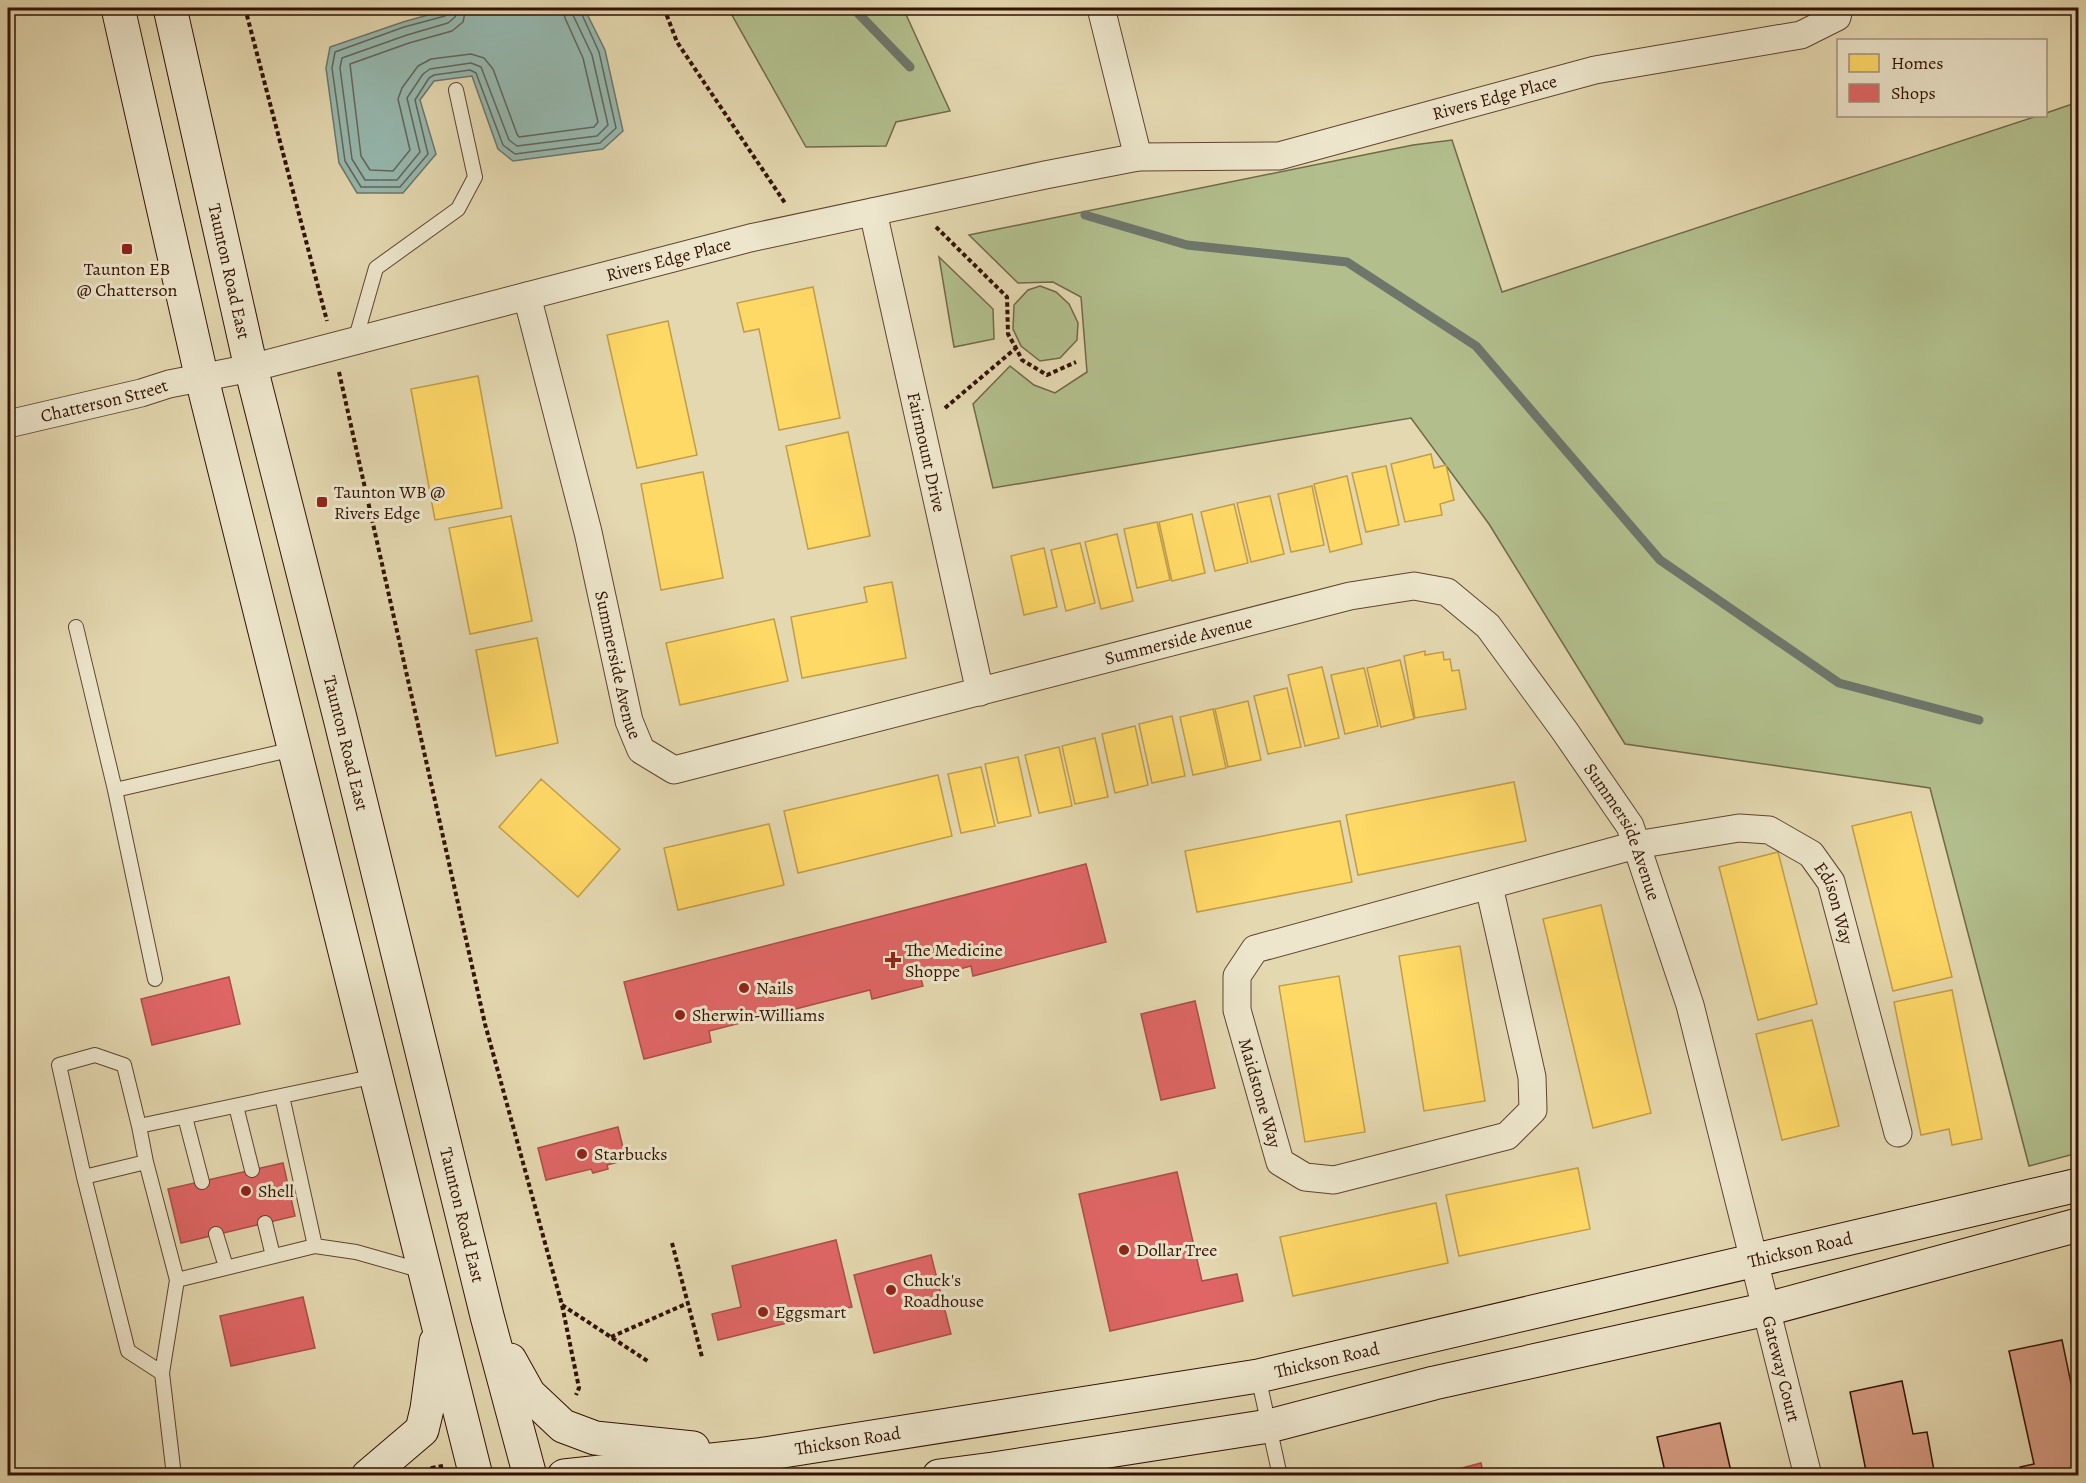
<svg xmlns="http://www.w3.org/2000/svg" width="2086" height="1483" font-family="Alegreya,serif">
  <style>
    .green { fill: #b2bf8d; stroke: #726848; stroke-width: 1.5 }
    .water { fill: #96b9b0; stroke: #6e766b; stroke-width: 1.5 }
    .homes { fill: #ffd966; stroke: #c29d49; stroke-width: 1.5 }
    .shops { fill: #e06666; stroke: #ac4d49; stroke-width: 1.5 }
    .lines { fill: none; stroke-linecap: round; stroke-linejoin: round }
    .shore { stroke: #64665a; stroke-width: 1.5 }
    .stream { stroke: #6e766b; stroke-width: 9 }
    .building { fill: #d59a81; stroke: #331204; stroke-width: 1.5 }
    .lane-casing { stroke: #5f442f; stroke-width: 16 }
    .street-casing { stroke: #5f442f; stroke-width: 29 }
    .secondary-casing { stroke: #331204; stroke-width: 35 }
    .path { stroke: #331204; stroke-width: 4; stroke-dasharray: 4.5 3; stroke-linecap: butt }
    .lane { stroke: #ede6cc; stroke-width: 14 }
    .street { stroke: #ede6cc; stroke-width: 27 }
    .secondary { stroke: #ede6cc; stroke-width: 33 }
    .poi-dot { fill: #8f2418; stroke: #ede6cc; stroke-width: 2 }
    .labels { text-anchor: middle; dominant-baseline: central; stroke-width: 6; stroke-linejoin: round; paint-order: stroke }
    .street-label { font-size: 18px; fill: #331204; stroke: #ede6cc }
    .poi-label { font-size: 18px; fill: #331204; stroke: #ede6cc; text-anchor: start }
  </style>
  <rect width="100%" height="100%" fill="#e4d8b0"/>
  <filter id="stains"><feTurbulence type="fractalNoise" baseFrequency=".00333" numOctaves="4"/><feColorMatrix values="0 0 0 0 .2 0 0 0 0 .09 0 0 0 0 .02 0 0 0 .5 -.17"/></filter>
  <radialGradient id="worn" r=".72"><stop offset=".6" stop-color="#630" stop-opacity="0"/><stop offset="1" stop-color="#630" stop-opacity=".3"/></radialGradient>
  <path class="green" d="M 728,8 L 903,8 L 950,111 L 896,122 L 886,146 L 806,147 Z
    M 2078,102 L 2078,1153 L 2029,1166 L 1930,788 L 1625,744 L 1489,524 L 1411,418 L 993,488 L 973,404 L 1010,366 L 1034,385 L 1055,393 L 1087,372 L 1081,297 L 1053,282 L 1018,283 L 969,235 L 1413,145 L 1452,140 L 1502,292 L 2037,116 L 2046,116 L 2046,113 Z
    M 939,257 L 993,309 L 994,339 L 954,347 Z
    M 1040,286 L 1056,292 L 1069,304 L 1078,323 L 1077,340 L 1060,358 L 1040,361 L 1021,346 L 1013,329 L 1014,305 L 1028,290 Z"/>
  <path class="water" d="M 453,8 L 584,8 L 605,50 L 623,131 L 603,149 L 513,161 L 498,149 L 472,76 L 434,81 L 420,100 L 436,154 L 403,193 L 357,193 L 339,163 L 326,68 L 330,47 L 403,22 Z"/>
  <path class="homes" d="M 813,287 L 840,418 L 779,430 L 759,329 L 744,332 L 737,303 Z
    M 668,321 L 697,455 L 637,468 L 607,335 Z
    M 478,376 L 502,508 L 435,520 L 411,389 Z
    M 848,432 L 870,536 L 808,549 L 786,446 Z
    M 1431,454 L 1434,468 L 1446,465 L 1454,500 L 1440,504 L 1442,515 L 1405,522 L 1391,464 Z
    M 1386,466 L 1399,525 L 1366,532 L 1352,473 Z
    M 703,472 L 723,578 L 661,590 L 641,484 Z
    M 1347,476 L 1362,544 L 1330,552 L 1314,484 Z
    M 1312,486 L 1324,545 L 1291,552 L 1278,494 Z
    M 1270,496 L 1284,554 L 1251,562 L 1237,503 Z
    M 1234,504 L 1248,563 L 1215,571 L 1201,512 Z
    M 1192,514 L 1205,573 L 1172,581 L 1159,522 Z
    M 511,516 L 532,621 L 470,634 L 449,528 Z
    M 1157,522 L 1170,580 L 1137,588 L 1124,529 Z
    M 1117,534 L 1133,601 L 1101,609 L 1085,542 Z
    M 1080,543 L 1095,603 L 1066,611 L 1051,550 Z
    M 1044,548 L 1057,607 L 1024,615 L 1011,556 Z
    M 892,582 L 906,658 L 802,678 L 791,617 L 867,602 L 864,587 Z
    M 774,619 L 788,681 L 680,705 L 666,643 Z
    M 537,638 L 558,743 L 496,756 L 476,650 Z
    M 1425,651 L 1425,655 L 1443,652 L 1444,660 L 1450,659 L 1452,671 L 1459,670 L 1466,709 L 1415,718 L 1404,656 Z
    M 1400,660 L 1414,719 L 1381,727 L 1367,668 Z
    M 1322,667 L 1339,738 L 1305,746 L 1288,675 Z
    M 1364,668 L 1378,726 L 1345,734 L 1331,675 Z
    M 1287,688 L 1301,747 L 1268,754 L 1254,696 Z
    M 1248,701 L 1261,760 L 1228,767 L 1215,709 Z
    M 1213,709 L 1226,768 L 1193,775 L 1180,717 Z
    M 1172,716 L 1185,776 L 1152,783 L 1139,724 Z
    M 1135,726 L 1148,785 L 1115,793 L 1102,734 Z
    M 1095,738 L 1108,797 L 1075,804 L 1062,746 Z
    M 1059,747 L 1072,806 L 1039,813 L 1025,755 Z
    M 1018,757 L 1031,816 L 998,823 L 985,764 Z
    M 981,767 L 995,826 L 961,833 L 948,774 Z
    M 938,775 L 952,836 L 798,873 L 784,811 Z
    M 541,779 L 620,849 L 578,897 L 499,827 Z
    M 1514,782 L 1526,841 L 1358,875 L 1346,815 Z
    M 1911,812 L 1952,977 L 1893,991 L 1852,826 Z
    M 1340,821 L 1352,882 L 1197,912 L 1185,851 Z
    M 769,824 L 784,885 L 678,910 L 664,848 Z
    M 1778,852 L 1817,1004 L 1758,1020 L 1719,867 Z
    M 1601,905 L 1651,1113 L 1593,1128 L 1543,919 Z
    M 1460,946 L 1485,1101 L 1424,1111 L 1399,956 Z
    M 1339,976 L 1365,1132 L 1305,1142 L 1279,986 Z
    M 1952,990 L 1982,1139 L 1952,1145 L 1949,1129 L 1921,1135 L 1894,1002 Z
    M 1812,1020 L 1839,1126 L 1782,1140 L 1756,1034 Z
    M 1578,1168 L 1590,1229 L 1459,1256 L 1446,1195 Z
    M 1436,1203 L 1448,1263 L 1293,1296 L 1280,1237 Z"/>
  <path class="shops" d="M 1086,864 L 1106,942 L 973,976 L 971,966 L 921,979 L 923,986 L 872,999 L 870,990 L 709,1031 L 711,1042 L 644,1059 L 624,982 Z
    M 229,977 L 240,1024 L 152,1045 L 141,999 Z
    M 1195,1001 L 1215,1088 L 1161,1100 L 1141,1014 Z
    M 618,1127 L 626,1160 L 607,1165 L 608,1169 L 593,1173 L 591,1169 L 546,1180 L 538,1148 Z
    M 283,1163 L 295,1216 L 181,1243 L 168,1189 Z
    M 1177,1172 L 1202,1281 L 1237,1274 L 1243,1301 L 1110,1331 L 1079,1194 Z
    M 836,1240 L 852,1307 L 718,1340 L 712,1314 L 741,1307 L 732,1266 Z
    M 931,1255 L 951,1334 L 874,1353 L 854,1275 Z
    M 303,1297 L 315,1348 L 231,1366 L 220,1316 Z
    M 1481,1463 L 1484,1476 L 1432,1476 Z"/>
  <g class="lines">
    <path class="shore" d="M 450,8 L 449,13 L 445,16 L 404,27 L 335,52 L 332,68 L 345,161 L 361,187 L 400,187 L 428,154 L 415,100 L 429,78 L 434,75 L 470,70 L 476,73 L 503,145 L 515,154 L 600,143 L 616,128 L 599,52 L 579,8
      M 457,8 L 455,17 L 448,23 L 407,35 L 342,58 L 340,68 L 352,159 L 365,180 L 397,180 L 420,152 L 407,98 L 423,74 L 430,69 L 471,63 L 481,67 L 509,140 L 517,146 L 597,136 L 608,125 L 592,55 L 573,15 L 572,8
      M 466,8 L 463,22 L 452,31 L 409,43 L 350,64 L 361,156 L 370,170 L 393,171 L 410,150 L 398,99 L 402,88 L 418,66 L 431,59 L 471,54 L 484,58 L 493,69 L 517,134 L 519,137 L 594,127 L 598,122 L 583,58 L 565,18 L 563,8"/>
    <path class="stream" d="M 853,8 L 910,67
      M 1085,215 L 1187,245 L 1347,262 L 1476,346 L 1660,560 L 1839,683 L 1979,720"/>
  </g>
  <path class="building" d="M 2062,1340 L 2078,1417 L 2078,1476 L 2022,1476 L 2020,1467 L 2034,1464 L 2009,1351 Z
    M 1902,1381 L 1913,1434 L 1927,1432 L 1935,1476 L 1867,1476 L 1850,1392 Z
    M 1720,1423 L 1732,1476 L 1666,1476 L 1657,1437 Z"/>
  <g class="lines">
    <defs>
      <path id="lane" d="M 355,341 L 376,268 L 458,209 L 475,177 L 456,90
        M 76,627 L 115,790
        M 155,979 L 115,790 L 294,749
        M 236,1106 L 252,1170
        M 185,1117 L 202,1182
        M 139,1126 L 124,1065 L 95,1055 L 59,1065 L 84,1177 L 128,1351 L 162,1373
        M 84,1177 L 146,1162
        M 265,1223 L 273,1256
        M 216,1234 L 226,1267
        M 315,1246 L 356,1252 L 423,1271
        M 177,1280 L 315,1246 L 282,1096
        M 1258,1376 L 1280,1476
        M 174,1476 L 162,1373 L 177,1280 L 146,1162 L 139,1126 L 376,1076"/>
      <g id="street">
        <path d="M 1101,8 L 1138,157"/>
        <path id="s1" d="M 873,212 L 980,692"/>
        <path id="s2" d="M 527,296 L 588,532 L 629,721 L 641,750 L 674,770 L 1350,596 L 1414,586 L 1447,592 L 1488,626 L 1564,730 L 1630,826 L 1690,1005 L 1808,1476"/>
        <path id="s3" d="M 8,424 L 141,393 L 169,384 L 251,368 L 750,238 L 1045,175 L 1138,157 L 1279,156 L 1595,70 L 1801,35 L 1837,17 L 1839,8"/>
        <path id="s4" d="M 1489,886 L 1532,1077 L 1533,1110 L 1507,1136 L 1334,1180 L 1305,1177 L 1280,1162 L 1237,1010 L 1237,976 L 1255,949 L 1636,845 L 1739,828 L 1769,830 L 1811,854 L 1831,882 L 1898,1133"/>
      </g>
      <g id="secondary">
        <path d="M 118,8 L 202,379 L 476,1476"/>
        <path id="s5" d="M 170,8 L 251,368 L 340,718 L 487,1316 L 530,1476"/>
        <path d="M 510,1360 L 529,1394 L 563,1426 L 595,1438 L 693,1448"/>
        <path d="M 368,1476 L 422,1430 L 427,1409 L 436,1342"/>
        <path id="s6" d="M 564,1476 L 758,1455 L 1258,1376 L 2078,1185"/>
        <path d="M 939,1476 L 993,1469 L 1269,1426 L 1434,1383 L 1767,1309 L 2078,1225"/>
      </g>
    </defs>
    <use href="#lane" class="lane-casing"/>
    <use href="#street" class="street-casing"/>
    <use href="#secondary" class="secondary-casing"/>
    <path class="path" d="M 245,8 L 327,321
      M 664,8 L 677,42 L 785,203
      M 936,227 L 1007,297 L 1008,334 L 1016,348 L 1022,360 L 1047,375 L 1076,362
      M 339,372 L 485,1024 L 562,1305 L 579,1388 L 576,1395
      M 945,408 L 1016,348
      M 672,1243 L 702,1357
      M 562,1305 L 649,1362
      M 611,1337 L 688,1303
      M 434,1476 L 432,1468 L 443,1466"/>
    <use href="#lane" class="lane"/>
    <use href="#street" class="street"/>
    <use href="#secondary" class="secondary"/>
  </g>
  <g class="poi-dot">
    <rect x="121" y="243" width="12" height="12" rx="3"/>
    <rect x="316" y="496" width="12" height="12" rx="3"/>
    <path d="M890 951h6v6h6v6h-6v6h-6v-6h-6v-6h6z"/>
    <circle cx="744" cy="988" r="6"/>
    <circle cx="680" cy="1015" r="6"/>
    <circle cx="582" cy="1154" r="6"/>
    <circle cx="246" cy="1191" r="6"/>
    <circle cx="1124" cy="1250" r="6"/>
    <circle cx="891" cy="1290" r="6"/>
    <circle cx="763" cy="1312" r="6"/>
  </g>
  <g class="labels">
    <g class="street-label">
      <text stroke="none"><textPath href="#s3" startOffset="1526">Rivers Edge Place</textPath></text>
      <text stroke="none"><textPath href="#s3" startOffset="681">Rivers Edge Place</textPath></text>
      <text stroke="none"><textPath href="#s5" startOffset="270">Taunton Road East</textPath></text>
      <text stroke="none"><textPath href="#s3" startOffset="99">Chatterson Street</textPath></text>
      <text stroke="none"><textPath href="#s1" startOffset="246">Fairmount Drive</textPath></text>
      <text stroke="none"><textPath href="#s2" startOffset="1028">Summerside Avenue</textPath></text>
      <text stroke="none"><textPath href="#s2" startOffset="380">Summerside Avenue</textPath></text>
      <text stroke="none"><textPath href="#s5" startOffset="756">Taunton Road East</textPath></text>
      <text stroke="none"><textPath href="#s2" startOffset="1604">Summerside Avenue</textPath></text>
      <text stroke="none"><textPath href="#s4" startOffset="1360">Edison Way</textPath></text>
      <text transform="translate(1260 1093) rotate(74)">Maidstone Way</text>
      <text stroke="none"><textPath href="#s5" startOffset="1242">Taunton Road East</textPath></text>
      <text stroke="none"><textPath href="#s6" startOffset="1258">Thickson Road</textPath></text>
      <text stroke="none"><textPath href="#s6" startOffset="772">Thickson Road</textPath></text>
      <text stroke="none"><textPath href="#s2" startOffset="2166">Gateway Court</textPath></text>
      <text stroke="none"><textPath href="#s6" startOffset="286">Thickson Road</textPath></text>
    </g>
    <g class="poi-label">
      <text x="127" y="269" text-anchor="middle">Taunton EB<tspan x="127" dy="21">@ Chatterson</tspan></text>
      <text x="334" y="492">Taunton WB @<tspan x="334" dy="21">Rivers Edge</tspan></text>
      <text x="905" y="950">The Medicine<tspan x="905" dy="21">Shoppe</tspan></text>
      <text x="756" y="988">Nails</text>
      <text x="692" y="1015">Sherwin-Williams</text>
      <text x="594" y="1154">Starbucks</text>
      <text x="258" y="1191">Shell</text>
      <text x="1136" y="1250">Dollar Tree</text>
      <text x="903" y="1280">Chuck's<tspan x="903" dy="21">Roadhouse</tspan></text>
      <text x="775" y="1312">Eggsmart</text>
    </g>
  </g>
  <rect width="2086" height="1483" fill="none" stroke="#e4d8b0" stroke-width="30"/>
  <rect x="9" y="9" width="2068" height="1465" fill="none" stroke="#331204" stroke-width="3"/>
  <rect x="15" y="15" width="2056" height="1453" fill="none" stroke="#331204" stroke-width="1.5"/>
  <rect x="1837" y="39" width="210" height="78" fill="#ede6cc" stroke="#a3917c" stroke-width="1.5"/>
  <rect x="1849" y="54" width="30" height="18" fill="#ffd966" stroke="#a3917c" stroke-width="1.5"/>
  <text x="1891" y="69" font-size="18" fill="#331204">Homes</text>
  <rect x="1849" y="84" width="30" height="18" fill="#e06666" stroke="#a3917c" stroke-width="1.5"/>
  <text x="1891" y="99" font-size="18" fill="#331204">Shops</text>
  <rect width="100%" height="100%" filter="url(#stains)"/>
  <rect width="100%" height="100%" fill="url(#worn)"/>
</svg>
